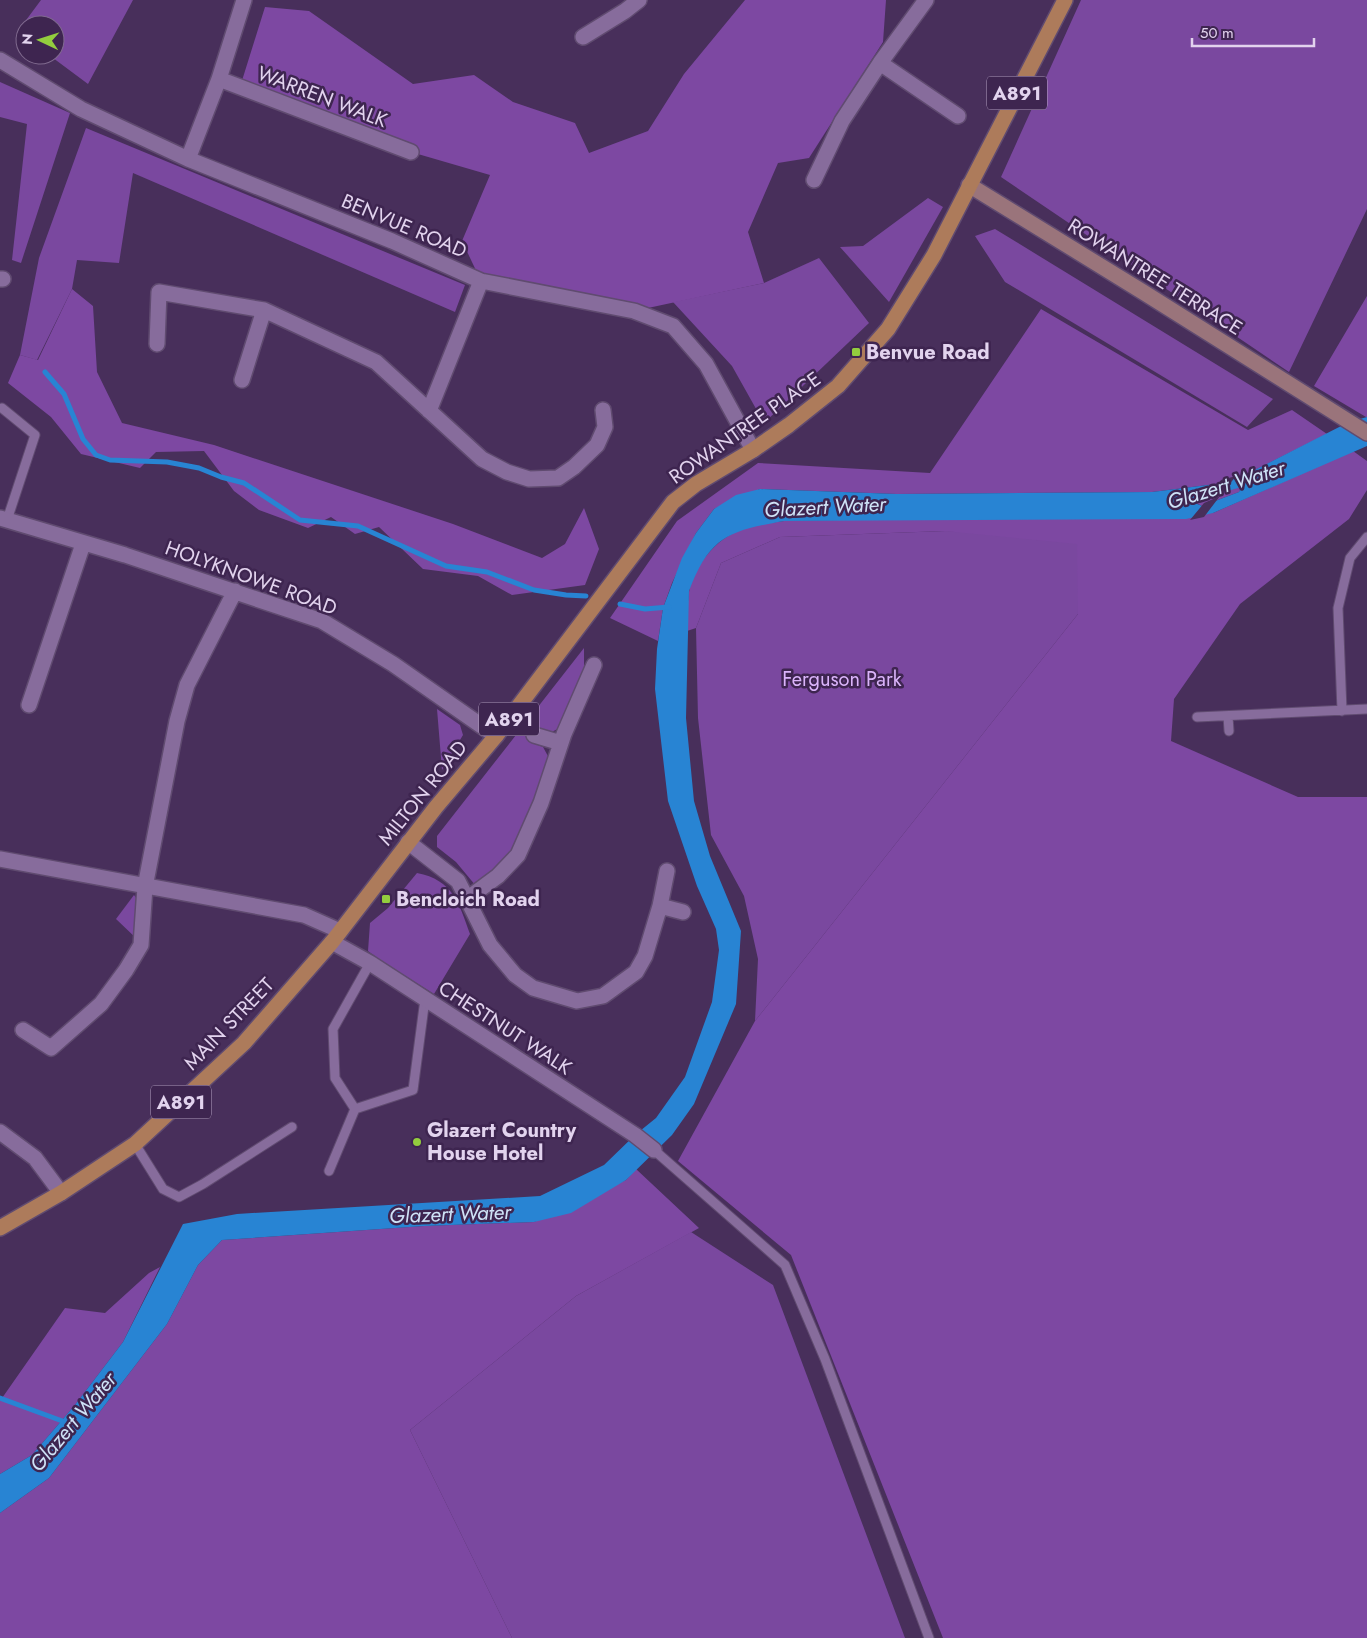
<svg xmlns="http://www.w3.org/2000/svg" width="1367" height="1638" font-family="Jost,sans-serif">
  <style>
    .green { fill: #7a489f }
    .forest { fill: #7d48a2 }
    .water { fill: #2884d3; fill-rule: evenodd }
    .pier { fill: #482f5b }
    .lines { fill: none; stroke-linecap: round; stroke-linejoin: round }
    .stream { stroke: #2884d3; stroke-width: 5 }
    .lane-casing { stroke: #604b70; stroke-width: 11 }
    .street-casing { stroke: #604b70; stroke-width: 18 }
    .secondary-casing { stroke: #604b70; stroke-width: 18 }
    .primary-casing { stroke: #604b70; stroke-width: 18 }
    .lane { stroke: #876c9c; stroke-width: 9 }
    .street { stroke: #876c9c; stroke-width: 15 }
    .secondary { stroke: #9a747b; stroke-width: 15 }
    .primary { stroke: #ad7b5b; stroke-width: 15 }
    .poi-dot { fill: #93cd3e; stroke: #3e2550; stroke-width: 2 }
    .labels { text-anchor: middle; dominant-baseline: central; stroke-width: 5; stroke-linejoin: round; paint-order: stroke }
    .shield { fill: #3e2550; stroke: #b19fbf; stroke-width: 1 }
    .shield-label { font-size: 19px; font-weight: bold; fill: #e2d3ee }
    .street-label { font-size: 20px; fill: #e2d3ee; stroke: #3e2550 }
    .poi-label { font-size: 20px; font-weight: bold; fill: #e2d3ee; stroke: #3e2550; text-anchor: start }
    .park-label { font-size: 20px; fill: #dbb4fb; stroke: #3e2550 }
    .water-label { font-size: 21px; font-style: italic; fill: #cfe3f7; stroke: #3e2550 }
  </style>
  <rect width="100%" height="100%" fill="#482f5b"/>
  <path class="green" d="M 41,0 L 133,0 L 88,84 L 49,55 L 55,55 L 55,25 L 25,25 L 25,36 L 18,31 Z
    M 1081,0 L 1367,0 L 1367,209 L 1289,372 L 1001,177 Z
    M 0,82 L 70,113 L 21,263 L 12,260 L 27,124 L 0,117 Z
    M 86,128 L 465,285 L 455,312 L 133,173 L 119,263 L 77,260 L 72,289 L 37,360 L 20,355 L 39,258 Z
    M 928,198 L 943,207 L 889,302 L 840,247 L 863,246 Z
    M 995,229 L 1273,399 L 1247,427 L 1005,282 L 975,236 Z
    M 819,258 L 869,323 L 764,423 L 732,366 L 673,302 L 764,283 Z
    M 945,531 L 1135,534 L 1078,614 L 755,1021 L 758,959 L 744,896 L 711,835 L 698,718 L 696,628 L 721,563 L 780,537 Z
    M 584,648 L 584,668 L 561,727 L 550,733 L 535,730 L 531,742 L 543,747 L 549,758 C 538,788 529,822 512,850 C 503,864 490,875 476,886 L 456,862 L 437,847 L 437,836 Z
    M 437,709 L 460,725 L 463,735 L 442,770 Z
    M 417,873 C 453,880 459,903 470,934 L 434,994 L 381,961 L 368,951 L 370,923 L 388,908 Z
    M 134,895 L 141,905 L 138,940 L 116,919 Z
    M 691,1232 L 773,1285 L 905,1638 L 512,1638 L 410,1430 L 576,1296 Z"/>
  <path class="forest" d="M 745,0 L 886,0 L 883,42 L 809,158 L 778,163 L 748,232 L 764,283 L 634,311 L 481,281 L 462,241 L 490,175 L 411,152 L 240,87 L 265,7 L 309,11 L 413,84 L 474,75 L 513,102 L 575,123 L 589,153 L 648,131 L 684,74 Z
    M 72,289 L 93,306 L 97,372 L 122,423 L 214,445 L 453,524 L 542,558 L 565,544 L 584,508 L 599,549 L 585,585 L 512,595 L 478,576 L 423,569 L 379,527 L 355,534 L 331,517 L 308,528 L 259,510 L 234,491 L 204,451 L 156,452 L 140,468 L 81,454 L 51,417 L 8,383 L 20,355 L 38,360 Z
    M 1367,296 L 1367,417 L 1366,417 L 1314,386 Z
    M 1041,309 L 1248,430 L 1292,410 L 1327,434 L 1241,477 L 1216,484 L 1152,492 L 897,494 L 760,489 L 714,509 L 696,533 L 672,583 L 663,608 L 658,641 L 610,618 L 677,521 L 758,463 L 930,473 Z
    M 1353,451 L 1367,461 L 1367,490 L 1349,519 L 1240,604 L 1174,699 L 1171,741 L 1298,797 L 1367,797 L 1367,1638 L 943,1638 L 791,1255 L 678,1161 L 755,1021 L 1078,614 L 1077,544 L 945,531 L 780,537 L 721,563 L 696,628 L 687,631 C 688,618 687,605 689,592 C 693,566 717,538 742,529 C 754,524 770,523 784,521 L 1213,513 Z
    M 1238,487 L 1241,488 L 1239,492 L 1202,506 L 1194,502 L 1199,499 Z
    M 636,1169 L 699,1228 L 576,1296 L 410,1430 L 512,1638 L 0,1638 L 0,1513 L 49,1478 L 167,1324 L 198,1265 L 222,1240 L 424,1226 L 534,1222 L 626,1180 Z
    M 160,1267 L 123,1342 L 75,1405 L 32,1455 L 0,1474 L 0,1401 L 65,1308 L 105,1313 L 149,1273 Z"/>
  <path class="water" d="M 1367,417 L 1367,446 L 1213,513 L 1186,519 L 784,521 C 729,531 710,536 689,591 L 686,718 L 694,801 L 710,856 L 741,931 L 736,1004 L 694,1104 L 672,1135 L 626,1180 L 571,1213 L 534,1222 L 424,1226 L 222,1240 L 198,1265 L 167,1324 L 49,1478 L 0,1513 L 0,1474 L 32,1455 L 75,1405 L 123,1342 L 183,1224 L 237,1214 L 540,1196 L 604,1165 L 635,1135 L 656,1118 L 685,1077 L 712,1002 L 719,950 L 716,929 L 697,886 L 668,801 L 655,689 L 657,649 L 663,608 L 682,558 L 696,533 L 714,509 L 736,495 L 760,489 L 897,494 L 1152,492 L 1216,484 L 1241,477 L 1349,422 ZM 1238,488 L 1241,488 L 1239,492 L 1202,506 L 1195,503 L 1199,499 Z"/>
  <path class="pier" d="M 1236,476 L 1221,495 L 1206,500 L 1221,480 Z
    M 1220,496 L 1204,517 L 1190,520 L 1204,503 Z"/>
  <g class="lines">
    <path class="stream" d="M 45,372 L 64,394 L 83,439 L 96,455 L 110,460 L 167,462 L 199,468 L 221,477 L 244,483 L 300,520 L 358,526 L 446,566 L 487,572 L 534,590 L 566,595 L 586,596
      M 620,604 L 645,609 L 669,607
      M 0,1398 L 65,1422"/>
    <defs>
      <path id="lane" d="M 2,408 L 35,435 L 7,520
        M 1342,711 L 1338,608 L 1350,558 L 1367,537
        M 1228,716 L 1229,731
        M 1197,717 L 1367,709
        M 355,1109 L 335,1078 L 333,1029 L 370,963
        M 135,1144 L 163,1189 L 179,1197 L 203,1184 L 292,1127
        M 654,1150 L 785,1265 L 825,1359 L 929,1638
        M 329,1171 L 355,1109 L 413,1090 L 425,999"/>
      <path id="street" d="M 583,37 L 625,11 L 639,0
        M 0,60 L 81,109 L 188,159 L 392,241 L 481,281 L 634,311 L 673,326 L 706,364 L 753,450
        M 880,63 L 958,116
        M 219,79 L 411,152
        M 188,159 L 219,79 L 244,0
        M 814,180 L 842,121 L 880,63 L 926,0
        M 0,279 L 3,279
        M 157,344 L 159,292 L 264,310 L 376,362 L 482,459 L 507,472 L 529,479 L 558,478 L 574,467 L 597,445 L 605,427 L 603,410
        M 242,380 L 264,310
        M 429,411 L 481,281
        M 0,518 L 125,555 L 322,621 L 393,664 L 496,736
        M 29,705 L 83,544
        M 534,735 L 561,743
        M 408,842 L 458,881 L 490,945 L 515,975 L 533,988 L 577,1001 L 603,996 L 636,972 L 645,956 L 660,906 L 667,871
        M 0,859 L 304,915 L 340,931
        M 467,899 L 498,876 L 518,855 L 541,803 L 564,734 L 594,665
        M 660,906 L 683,912
        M 332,942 L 370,963 L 635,1135 L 654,1150
        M 23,1030 L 51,1048 L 101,1004 L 126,970 L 141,945 L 145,887 L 177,721 L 187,685 L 235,591
        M 0,1132 L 35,1158 L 61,1193"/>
      <path id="secondary" d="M 969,185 L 1143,292 L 1367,433"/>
      <path id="primary" d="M 0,1228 L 61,1193 L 135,1144 L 244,1043 L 332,942 L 436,807 L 496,736 L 673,502 L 696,484 L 753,450 L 789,425 L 838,386 L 888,329 L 934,255 L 1065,0"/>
    </defs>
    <use href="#lane" class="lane-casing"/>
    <use href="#street" class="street-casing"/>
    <use href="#secondary" class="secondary-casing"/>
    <use href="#primary" class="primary-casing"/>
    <use href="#lane" class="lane"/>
    <use href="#street" class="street"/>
    <use href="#secondary" class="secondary"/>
    <use href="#primary" class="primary"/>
  </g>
  <g class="poi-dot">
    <rect x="851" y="347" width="10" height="10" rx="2.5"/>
    <rect x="381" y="894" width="10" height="10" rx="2.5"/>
    <circle cx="417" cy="1142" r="5"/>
  </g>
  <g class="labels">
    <g class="shield">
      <rect x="987" y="76.5" width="60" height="33" rx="4"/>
      <rect x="479" y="702.5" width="60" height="33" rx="4"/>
      <rect x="151" y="1085.5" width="60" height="33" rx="4"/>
    </g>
    <g class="shield-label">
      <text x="1017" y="93">A891</text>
      <text x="509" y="719">A891</text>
      <text x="181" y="1102">A891</text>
    </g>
    <g class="street-label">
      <text transform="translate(322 97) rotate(21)">WARREN WALK</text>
      <text transform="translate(404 226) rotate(23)">BENVUE ROAD</text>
      <text transform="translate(1155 277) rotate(32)">ROWANTREE TERRACE</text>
      <text transform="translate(745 428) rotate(-35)">ROWANTREE PLACE</text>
      <text transform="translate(251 578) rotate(20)">HOLYKNOWE ROAD</text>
      <text transform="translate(423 793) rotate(-51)">MILTON ROAD</text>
      <text transform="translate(229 1024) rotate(-46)">MAIN STREET</text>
      <text transform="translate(505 1028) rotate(33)">CHESTNUT WALK</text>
    </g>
    <g class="poi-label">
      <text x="866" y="352">Benvue Road</text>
      <text x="396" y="899">Bencloich Road</text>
      <text x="427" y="1130">Glazert Country<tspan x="427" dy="23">House Hotel</tspan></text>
    </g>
    <g class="park-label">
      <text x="842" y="679">Ferguson Park</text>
    </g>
    <g class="water-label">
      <text transform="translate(1226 485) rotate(-17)">Glazert Water</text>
      <text transform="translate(825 507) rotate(-3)">Glazert Water</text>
      <text transform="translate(450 1214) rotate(-2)">Glazert Water</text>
      <text transform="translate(73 1422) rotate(-50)">Glazert Water</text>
    </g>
  </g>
  <g transform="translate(40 40) rotate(274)"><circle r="24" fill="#3e2550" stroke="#806b8f"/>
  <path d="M0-4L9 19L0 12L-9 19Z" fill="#93cd3e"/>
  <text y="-8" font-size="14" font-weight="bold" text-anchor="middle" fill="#e2d3ee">N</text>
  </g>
  <path d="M1192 38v8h122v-8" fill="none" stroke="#e2d3ee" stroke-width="2.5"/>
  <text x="1200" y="38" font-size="15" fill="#e2d3ee" stroke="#3e2550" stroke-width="4" paint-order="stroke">50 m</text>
</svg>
